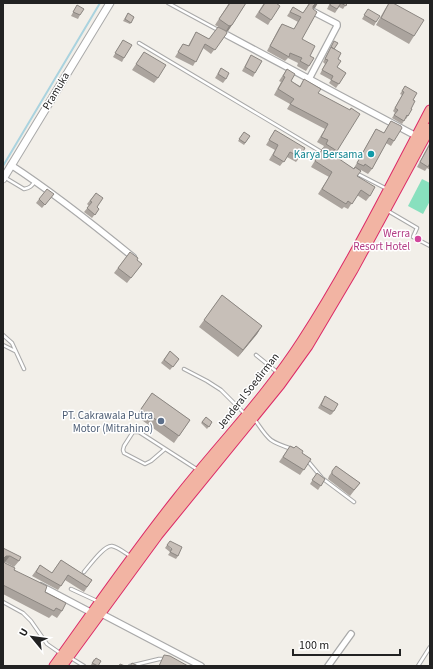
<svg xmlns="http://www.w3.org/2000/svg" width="433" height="669" font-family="'Source Sans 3',sans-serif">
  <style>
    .pitch { fill: #88e0be }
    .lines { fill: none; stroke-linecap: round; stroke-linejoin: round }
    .stream { stroke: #aad3df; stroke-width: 2 }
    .service-casing { stroke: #a9a9a9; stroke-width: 4.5 }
    .minor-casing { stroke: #a9a9a9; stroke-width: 8 }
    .tertiary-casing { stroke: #a9a9a9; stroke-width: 9 }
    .trunk-casing { stroke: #dc2a67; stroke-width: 11 }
    .service { stroke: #fff; stroke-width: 2.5 }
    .minor { stroke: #fff; stroke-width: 5.5 }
    .tertiary { stroke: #fff; stroke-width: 7 }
    .trunk { stroke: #f2b4a3; stroke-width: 9 }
    .wall { fill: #aba49e }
    .shaded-wall { fill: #8b8681 }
    .building { fill: #c7bfb8; stroke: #8b8681 }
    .culture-dot { fill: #0f9aa8; stroke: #fff; stroke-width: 1.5 }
    .hotel-dot { fill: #d1479c; stroke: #fff; stroke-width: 1.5 }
    .service-dot { fill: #5c6f8a; stroke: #fff; stroke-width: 1.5 }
    .labels { text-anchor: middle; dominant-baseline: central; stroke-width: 3; stroke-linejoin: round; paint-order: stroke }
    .street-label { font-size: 11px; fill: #222; stroke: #fff }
    .culture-label { font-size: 11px; fill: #0d838f; stroke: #fff; text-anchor: end }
    .hotel-label { font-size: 11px; fill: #b23c85; stroke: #fff; text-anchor: end }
    .service-label { font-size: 11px; fill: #4e5e75; stroke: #fff; text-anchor: end }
  </style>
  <rect width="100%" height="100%" fill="#f2efe9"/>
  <path class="pitch" d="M 422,179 L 430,183 L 430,201 L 423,214 L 408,206 Z"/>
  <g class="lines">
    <path class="stream" d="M 3,166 L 100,3"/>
    <defs>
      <path id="service" d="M 168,3 L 218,30
        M 139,43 L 323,153
        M 356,173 L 387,189
        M 4,177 L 24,189 C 30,188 32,186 35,181
        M 388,211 L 417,228 L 413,237 L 430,246
        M 3,335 L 12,343 L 24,369
        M 3,345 L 15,351
        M 256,355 L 277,372
        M 184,369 L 207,381 L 221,390 L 244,413
        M 255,420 C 269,440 268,441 292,449
        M 165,449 L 151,461 L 145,464 L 124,453 L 123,450 L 124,446 L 133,432 L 139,432 L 198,470
        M 307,460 L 322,478 L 354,502
        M 84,572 C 90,565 104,545 112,546 C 118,547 125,553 130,556
        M 71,589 L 97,601
        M 3,602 L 23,613 L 31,621 L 47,644 L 60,653
        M 71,658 L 84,666
        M 130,666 L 159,659 L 164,659
        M 418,666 L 430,647"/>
      <path id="minor" d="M 227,35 L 416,136
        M 309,79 L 337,26 L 337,24 L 314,12
        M 11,165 C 54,193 94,225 133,257
        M 41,586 L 92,613
        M 100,613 L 201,666
        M 328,666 L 351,634"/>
      <path id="tertiary" d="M 3,179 L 110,3"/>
      <path id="trunk" d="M 54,666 C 95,609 134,552 178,497 C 219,445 266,397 302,341 C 350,267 389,188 430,110
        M 62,666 L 158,535 L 280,385 L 308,346 L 353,270 L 430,128"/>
    </defs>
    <use href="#service" class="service-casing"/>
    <use href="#minor" class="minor-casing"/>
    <use href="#tertiary" class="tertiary-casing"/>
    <use href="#trunk" class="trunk-casing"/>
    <use href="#service" class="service"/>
    <use href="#minor" class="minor"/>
    <use href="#tertiary" class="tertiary"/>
    <use href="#trunk" class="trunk"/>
  </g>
  <path class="wall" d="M 229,3 L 246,3 L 228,31 L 226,31 L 215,25 Z
    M 264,3 L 271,20 L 268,25 L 255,17 Z
    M 309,3 L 315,8 L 313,8 L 302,39 L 310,56 L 309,66 L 306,71 L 297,66 L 298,63 L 288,58 L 285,61 L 267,51 L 279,28 L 282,24 L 294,29 L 298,22 L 287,16 L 293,7 L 303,13 Z
    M 330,3 L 347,3 L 343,9 L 339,7 L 335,13 L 327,9 Z
    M 389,3 L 414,36 L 409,44 L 376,25 L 385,9 Z
    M 77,5 L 80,15 L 78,19 L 71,16 Z
    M 368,9 L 376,22 L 374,26 L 362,19 Z
    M 128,13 L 134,17 L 130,24 L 123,21 Z
    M 196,32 L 209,39 L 227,33 L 211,54 L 203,48 L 193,66 L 175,57 L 183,44 L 188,46 Z
    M 123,40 L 124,58 L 122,62 L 113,57 Z
    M 333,43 L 334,49 L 338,59 L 337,67 L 346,73 L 336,88 L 329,83 L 331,80 L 320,74 L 325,64 L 323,62 Z
    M 144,52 L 158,78 L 154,83 L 132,70 Z
    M 251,55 L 255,73 L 253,77 L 242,71 Z
    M 221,68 L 226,79 L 223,83 L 215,78 Z
    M 287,69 L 291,81 L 300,86 L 304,79 L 318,93 L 337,151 L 334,156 L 354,169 L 354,168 L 373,134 L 376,129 L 384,133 L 391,121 L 394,141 L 391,146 L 386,143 L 372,169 L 368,174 L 361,170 L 357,176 L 370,196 L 366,201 L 357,195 L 348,209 L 344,207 L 342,209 L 318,194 L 329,177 L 311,167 L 324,146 L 317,142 L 325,129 L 287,109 L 290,104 L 274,95 L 281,82 L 279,81 Z
    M 405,86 L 413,100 L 408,116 L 406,119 L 405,119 L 402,124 L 392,118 L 395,113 L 393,111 L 402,95 L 400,94 Z
    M 275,130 L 300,157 L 296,162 L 287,157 L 280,166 L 269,160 L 275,150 L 266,145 Z
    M 244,132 L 250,136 L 244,145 L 238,141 Z
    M 430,142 L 430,170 L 427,168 L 425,171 L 417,167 Z
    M 96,193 L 97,208 L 99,209 L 92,218 L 84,212 L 89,206 L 87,204 Z
    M 54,194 L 42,208 L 36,203 L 39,199 Z
    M 130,252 L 137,260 L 142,264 L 127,283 L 114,273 Z
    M 222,295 L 262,326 L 257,334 L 238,357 L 199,327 Z
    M 170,351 L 179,359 L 170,370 L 161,363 Z
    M 152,393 L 190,420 L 174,443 L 136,416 Z
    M 325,396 L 338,404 L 332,414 L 330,415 L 318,408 Z
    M 206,417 L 212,422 L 207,429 L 201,423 Z
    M 290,446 L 311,459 L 300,475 L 279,462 Z
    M 336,466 L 360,483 L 350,496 L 328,479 L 329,476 Z
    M 317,473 L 325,479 L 318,490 L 310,484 Z
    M 167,545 L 178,556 L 176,559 L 168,555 L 170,552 L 165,548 Z
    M 3,548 L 19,561 L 14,567 L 5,562 L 5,563 L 45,592 L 62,611 L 57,618 L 52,615 L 49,618 L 3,594 Z
    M 61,560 L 92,580 L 84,592 L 65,580 L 58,590 L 32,576 L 40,565 L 52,573 Z
    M 94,659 L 98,666 L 93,666 L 91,665 Z"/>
  <path class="shaded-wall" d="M 318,3 L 315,8 L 312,8 L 310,10 L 315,4 Z
    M 232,25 L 228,31 L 226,31 L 229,26 Z
    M 262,326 L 257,334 L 238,357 L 243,350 Z
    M 6,556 L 10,556 L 5,562 L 3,560 Z"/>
  <path class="building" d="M 230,3 L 246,3 L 232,25 L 229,26 L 219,19 Z
    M 265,3 L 276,3 L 280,6 L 271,20 L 259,12 Z
    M 310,3 L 318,3 L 315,4 L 313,6 L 313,9 L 317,12 L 302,39 L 315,46 L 310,56 L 314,58 L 309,66 L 300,61 L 302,58 L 290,53 L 289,57 L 270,46 L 282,24 L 294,29 L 301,17 L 290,12 L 293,7 L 303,13 Z
    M 331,3 L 341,3 L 337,9 L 330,5 Z
    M 341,3 L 347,3 L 346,6 Z
    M 389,3 L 393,3 L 424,20 L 414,36 L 381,18 Z
    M 77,5 L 84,9 L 80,15 L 73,12 Z
    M 368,9 L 380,16 L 376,22 L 364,15 Z
    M 128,13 L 134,17 L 131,23 L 125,19 Z
    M 218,27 L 226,31 L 227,33 L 215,50 L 205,44 L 196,62 L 178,52 L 183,44 L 189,46 L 196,32 L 209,39 Z
    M 123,40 L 132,45 L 124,58 L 115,53 Z
    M 334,41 L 338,43 L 334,49 L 331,47 Z
    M 331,47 L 341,53 L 338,59 L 341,61 L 337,67 L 346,73 L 339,84 L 331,80 L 333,76 L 322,70 L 328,60 L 325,59 Z
    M 144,52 L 166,65 L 158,78 L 136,64 Z
    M 251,55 L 262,61 L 255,73 L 245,67 Z
    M 221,68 L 229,73 L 226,79 L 218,74 Z
    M 287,69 L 295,74 L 291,81 L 300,87 L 304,79 L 321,89 L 318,93 L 350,110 L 351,108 L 360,114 L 337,151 L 326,144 L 328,140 L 321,137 L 328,124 L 290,104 L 294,99 L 278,89 L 285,77 L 283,76 Z
    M 405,86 L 417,93 L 413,100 L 415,101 L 411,109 L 412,109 L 408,116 L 407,115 L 404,121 L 394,115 L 398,110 L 395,108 L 404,92 L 402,91 Z
    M 391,121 L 401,126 L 402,128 L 394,141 L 389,138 L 372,169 L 365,164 L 364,166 L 357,163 L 376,129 L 384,133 Z
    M 275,130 L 305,148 L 300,157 L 290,152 L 284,162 L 273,155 L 278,145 L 269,140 Z
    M 244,132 L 250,136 L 245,143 L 239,139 Z
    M 430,144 L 430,163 L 428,167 L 420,162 Z
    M 323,148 L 354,169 L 355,167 L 361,171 L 357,176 L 375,187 L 370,196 L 361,190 L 352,204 L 348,201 L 346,204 L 322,189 L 332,172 L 315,161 Z
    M 47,189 L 54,194 L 45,205 L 39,199 Z
    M 96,193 L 103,198 L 97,207 L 99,209 L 95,215 L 87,208 L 92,202 L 90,201 Z
    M 130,252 L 138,258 L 137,260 L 142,264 L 131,278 L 118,268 Z
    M 222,295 L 262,326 L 243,350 L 204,320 Z
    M 170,351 L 179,359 L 173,367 L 164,360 Z
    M 152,393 L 190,420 L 179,436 L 141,409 Z
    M 325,396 L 338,404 L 334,411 L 332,411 L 321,405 Z
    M 206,417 L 212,422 L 209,427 L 202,422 Z
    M 290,446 L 294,448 L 296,446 L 300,449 L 303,451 L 302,453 L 311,459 L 304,470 L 283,457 Z
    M 336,466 L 360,483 L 354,490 L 332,474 L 332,471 Z
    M 317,473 L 325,479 L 321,486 L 312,480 Z
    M 170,541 L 182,547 L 178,556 L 170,552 L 172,549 L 167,545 Z
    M 3,548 L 21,557 L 19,561 L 10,556 L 6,556 L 3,559 L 5,563 L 15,568 L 14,570 L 47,586 L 45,592 L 66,603 L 62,611 L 56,608 L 54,611 L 3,585 Z
    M 61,560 L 92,580 L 87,587 L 68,575 L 61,586 L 36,572 L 40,565 L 52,573 Z
    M 164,655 L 170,656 L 188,666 L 159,666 Z
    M 96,658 L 101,661 L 98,666 L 92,663 Z
    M 132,663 L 138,666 L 130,666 Z
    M 120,664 L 125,666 L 119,666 Z"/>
  <circle class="culture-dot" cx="371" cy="154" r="4"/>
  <circle class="hotel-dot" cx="418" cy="239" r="4"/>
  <circle class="service-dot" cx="161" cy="421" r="4"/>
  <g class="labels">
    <g class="street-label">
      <text transform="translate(56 91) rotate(-59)">Pramuka</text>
      <text transform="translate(248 391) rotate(-52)">Jenderal Soedirman</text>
    </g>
    <g class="culture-label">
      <text x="363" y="154">Karya Bersama</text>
    </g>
    <g class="hotel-label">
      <text x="410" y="233">Werra<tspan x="410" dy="13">Resort Hotel</tspan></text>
    </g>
    <g class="service-label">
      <text x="153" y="415">PT. Cakrawala Putra<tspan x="153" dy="13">Motor (Mitrahino)</tspan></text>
    </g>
  </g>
  <rect width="433" height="669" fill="none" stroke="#222222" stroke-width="8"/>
  <g transform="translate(32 637) rotate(299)" stroke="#ffffff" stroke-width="3" paint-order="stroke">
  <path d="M0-3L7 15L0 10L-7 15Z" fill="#222222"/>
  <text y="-6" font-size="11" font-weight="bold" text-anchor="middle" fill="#222222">U</text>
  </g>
  <path d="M293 649v6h107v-6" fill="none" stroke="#222222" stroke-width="2"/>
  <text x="299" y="649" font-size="12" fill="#222222" stroke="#ffffff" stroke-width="3" paint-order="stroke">100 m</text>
</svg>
